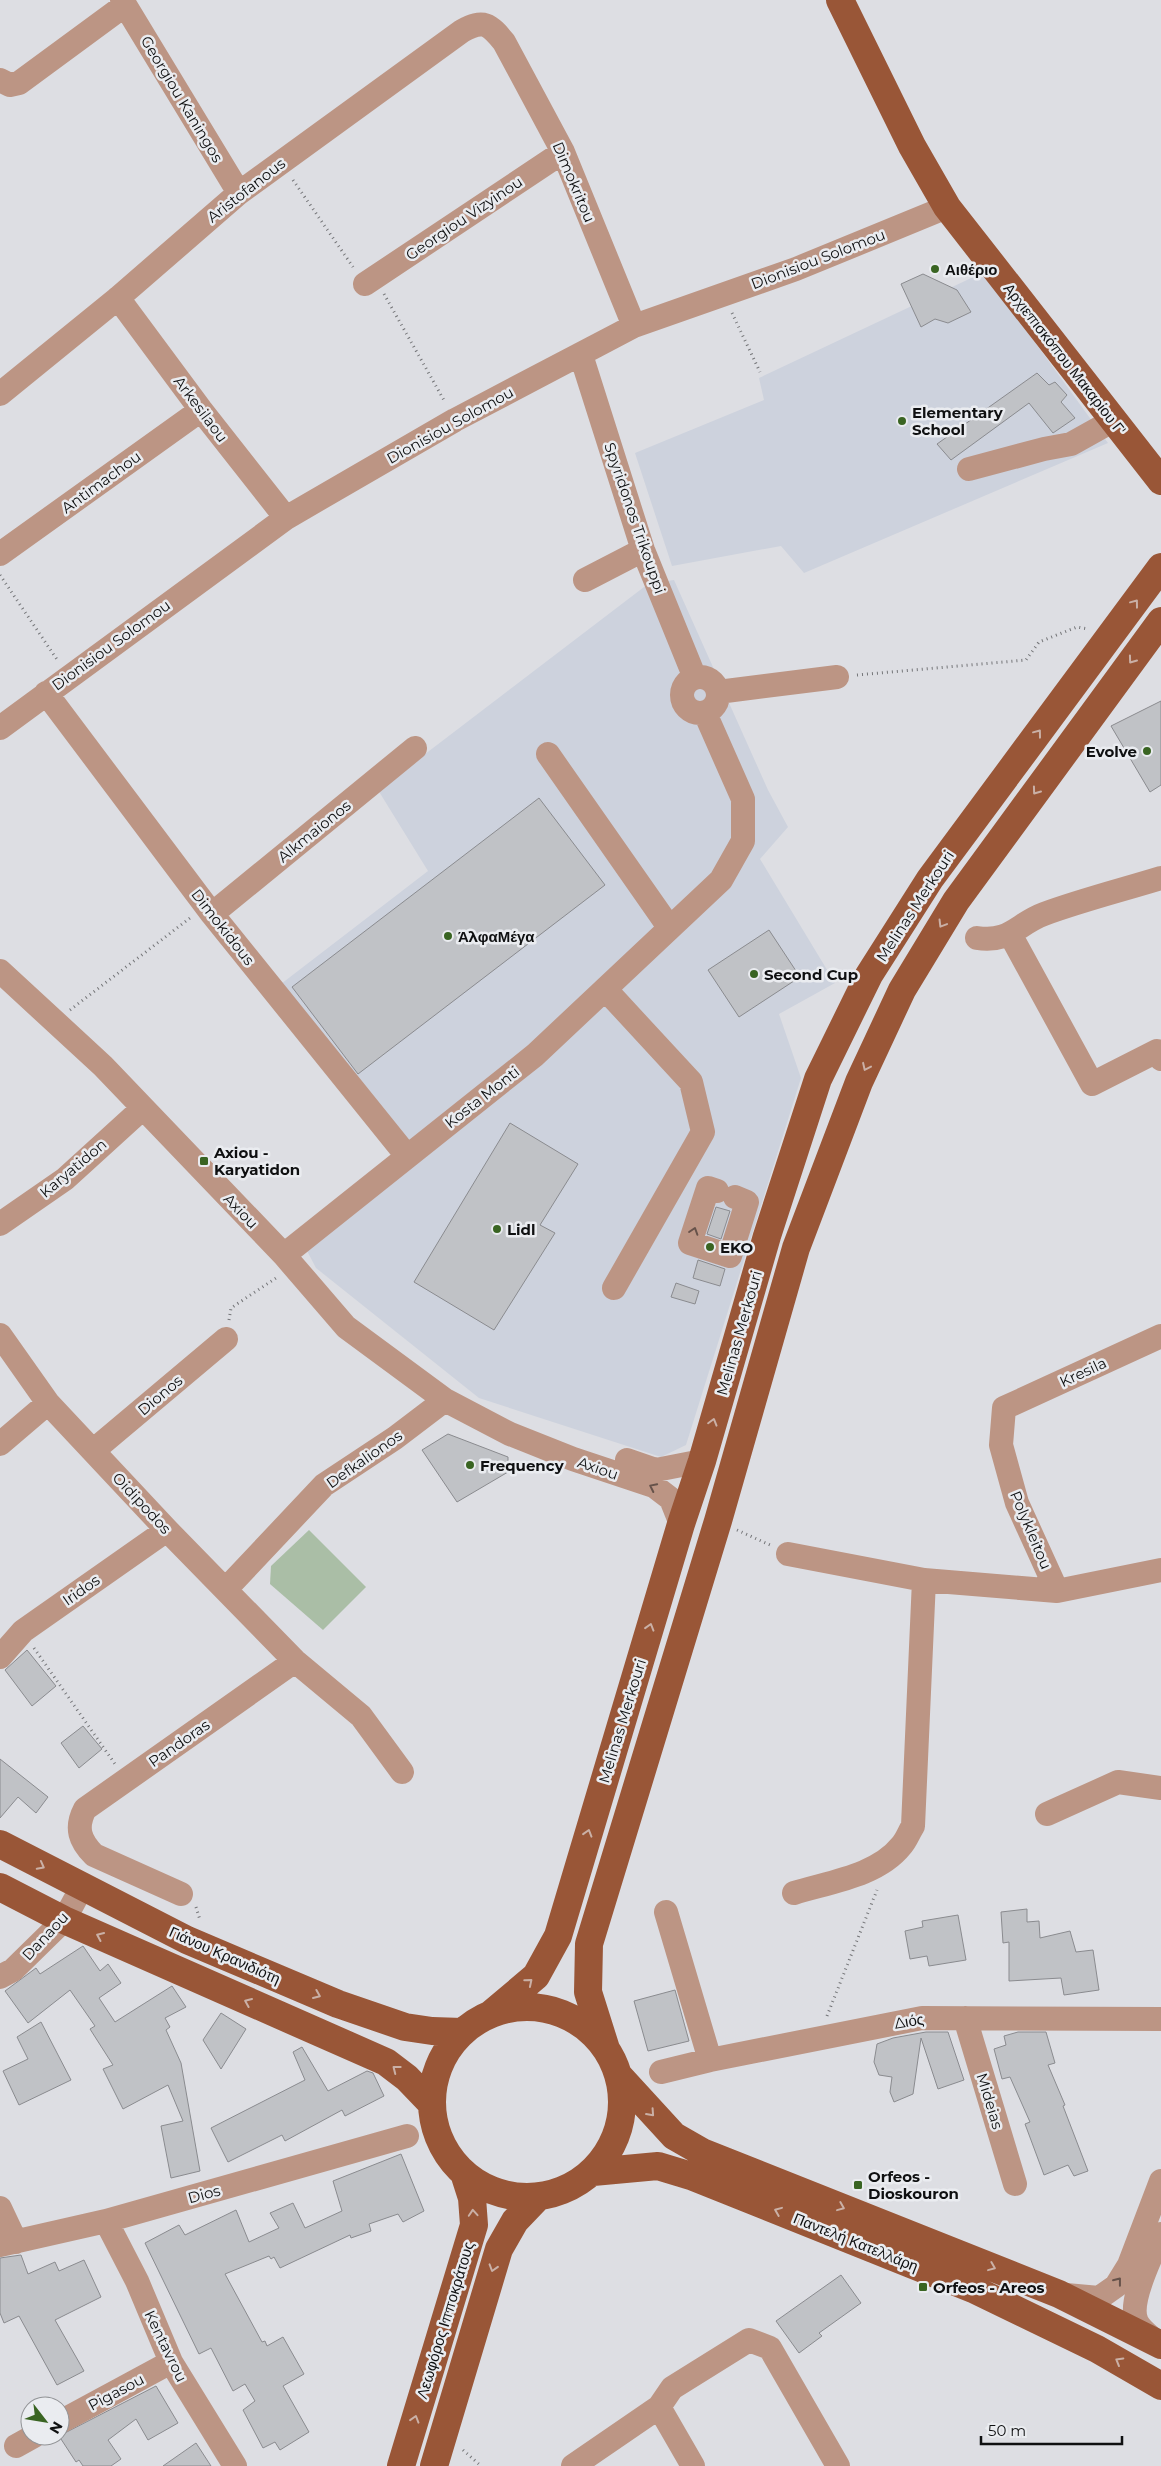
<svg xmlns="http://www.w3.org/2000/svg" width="1161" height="2466" font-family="Montserrat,sans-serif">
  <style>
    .built { fill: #cdd2dd }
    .green { fill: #aabea6 }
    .building { fill: #c0c2c6; stroke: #8a8b8f }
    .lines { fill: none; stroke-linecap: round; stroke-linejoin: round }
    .path { stroke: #747578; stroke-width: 3; stroke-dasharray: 1 4; stroke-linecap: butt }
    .minor { stroke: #bc9584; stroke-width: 24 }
    .major { stroke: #995637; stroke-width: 28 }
    .oneway { stroke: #cab0a6 }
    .oneway2 { stroke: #66524a }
    .poi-dot { fill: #396422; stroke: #eaecf0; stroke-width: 2 }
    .labels { text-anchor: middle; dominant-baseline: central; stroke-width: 5; stroke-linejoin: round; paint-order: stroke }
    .street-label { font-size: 15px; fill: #0f1011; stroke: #eaecf0 }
    .poi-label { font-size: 15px; font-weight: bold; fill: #0f1011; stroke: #eaecf0; text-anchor: start }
  </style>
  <rect width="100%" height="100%" fill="#dddee3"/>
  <path class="built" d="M 984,272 L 1108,443 L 804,573 L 781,546 L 672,566 L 635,453 L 764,400 L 759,378 Z
    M 674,580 L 768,790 L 788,827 L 760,859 L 835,983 L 779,1014 L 801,1078 L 686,1445 L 661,1457 L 479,1398 L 316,1268 L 305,1247 L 422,1157 L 281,984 L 428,871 L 378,790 L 648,584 Z"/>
  <path class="green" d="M 309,1530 L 366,1587 L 323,1630 L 270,1584 L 271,1566 Z"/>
  <path class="building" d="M 923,274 L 957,290 L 971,312 L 948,323 L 935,319 L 921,327 L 901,284 Z
    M 1037,373 L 1049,385 L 1055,382 L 1067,395 L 1061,402 L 1075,418 L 1053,433 L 1029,403 L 951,460 L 937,444 Z
    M 1161,701 L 1161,785 L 1150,792 L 1111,726 Z
    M 539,798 L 605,885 L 358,1074 L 292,987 Z
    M 769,930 L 800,977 L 739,1017 L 708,970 Z
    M 510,1123 L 578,1164 L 540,1225 L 555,1233 L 494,1330 L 414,1282 Z
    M 716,1207 L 730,1211 L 721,1239 L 707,1234 Z
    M 698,1260 L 725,1269 L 720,1286 L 693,1278 Z
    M 676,1283 L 699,1291 L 695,1304 L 671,1297 Z
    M 448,1434 L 508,1457 L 508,1472 L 457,1502 L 422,1450 Z
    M 27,1650 L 56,1686 L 32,1706 L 5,1670 Z
    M 83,1726 L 102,1749 L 79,1768 L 61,1743 Z
    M 0,1759 L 48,1797 L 36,1813 L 18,1797 L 0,1818 Z
    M 1027,1909 L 1027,1922 L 1039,1921 L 1040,1938 L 1070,1931 L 1076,1952 L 1093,1950 L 1099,1990 L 1064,1995 L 1061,1978 L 1009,1981 L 1009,1942 L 1003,1943 L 1001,1912 Z
    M 958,1915 L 966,1960 L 929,1966 L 927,1956 L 910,1959 L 905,1931 L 923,1927 L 922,1921 Z
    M 83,1946 L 100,1971 L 108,1964 L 121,1983 L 99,1998 L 115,2022 L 172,1986 L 186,2007 L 165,2018 L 170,2027 L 166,2030 L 181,2063 L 200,2171 L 171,2178 L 161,2126 L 183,2121 L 168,2085 L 123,2109 L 103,2069 L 113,2065 L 90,2029 L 95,2026 L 70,1990 L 28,2023 L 5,1991 L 36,1968 L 40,1974 Z
    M 675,1990 L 689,2041 L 648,2051 L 634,2001 Z
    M 221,2013 L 246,2029 L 221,2069 L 203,2040 Z
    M 41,2022 L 71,2080 L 19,2105 L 3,2071 L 28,2059 L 17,2037 Z
    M 926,2032 L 948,2032 L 964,2080 L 938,2089 L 921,2038 L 913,2094 L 894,2102 L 890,2092 L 892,2077 L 879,2075 L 874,2062 L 877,2044 L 893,2038 Z
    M 1018,2032 L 1046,2032 L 1055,2063 L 1048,2065 L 1065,2105 L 1063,2106 L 1088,2171 L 1074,2176 L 1068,2165 L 1044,2175 L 1025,2124 L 1030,2122 L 1010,2077 L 1002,2079 L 994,2049 L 1006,2045 L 1004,2036 Z
    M 302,2047 L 328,2091 L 367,2071 L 373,2073 L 384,2096 L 345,2116 L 342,2110 L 285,2141 L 282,2135 L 228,2162 L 211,2128 L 305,2080 L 293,2052 Z
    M 401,2154 L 424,2211 L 403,2222 L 398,2214 L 369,2224 L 371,2231 L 351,2238 L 350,2235 L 280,2268 L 274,2257 L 271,2259 L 269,2256 L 225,2274 L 262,2342 L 265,2341 L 267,2346 L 283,2337 L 304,2374 L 283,2386 L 309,2432 L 280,2450 L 275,2442 L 263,2448 L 243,2410 L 255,2401 L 245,2384 L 233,2391 L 211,2348 L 199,2354 L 145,2243 L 179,2225 L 185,2235 L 236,2210 L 249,2242 L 279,2228 L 270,2213 L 293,2203 L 305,2228 L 342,2211 L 333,2181 Z
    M 21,2255 L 28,2274 L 55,2262 L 59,2271 L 84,2260 L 101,2297 L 55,2320 L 84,2371 L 57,2385 L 19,2316 L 4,2323 L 0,2313 L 0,2258 Z
    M 841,2275 L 861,2303 L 819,2333 L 822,2336 L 799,2353 L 776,2321 Z
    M 156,2386 L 178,2423 L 148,2440 L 136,2419 L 108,2440 L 121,2459 L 111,2466 L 83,2466 L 79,2460 L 76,2462 L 59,2436 Z
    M 196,2443 L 211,2466 L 163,2466 Z"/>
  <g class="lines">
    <path class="path" d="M 293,180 L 353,267
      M 384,294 L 445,402
      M 732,313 L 760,372
      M 0,575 L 58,661
      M 857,675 L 1026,660 L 1039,642 L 1077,627 L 1088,629
      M 70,1010 L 190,918
      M 229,1320 L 231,1308 L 276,1278
      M 737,1530 L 770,1545
      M 34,1648 L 115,1764
      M 196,1907 L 200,1920
      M 827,2016 L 877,1890
      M 427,2134 L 436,2133
      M 463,2450 L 481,2466"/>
    <path class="minor" d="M 122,0 L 239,193
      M 0,80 L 10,85 L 19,83 L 125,5
      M 365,284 L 563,152
      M 118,298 L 201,410 L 286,518
      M 581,355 L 643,550 L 695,678
      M 0,394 L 118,298 L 239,193 L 462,31 C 484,19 489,24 504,42 L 563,152 L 634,326
      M 969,469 L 1044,449 L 1071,444 L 1114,420
      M 0,554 L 201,410
      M 585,580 L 643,550
      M682 695a18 18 0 1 1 36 0a18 18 0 1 1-36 0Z
      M 718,692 L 837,677
      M 46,693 L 212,914 L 407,1156
      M 0,728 L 286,518 L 455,420 L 634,326 L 796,269 L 947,207
      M 548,754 L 669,927
      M 212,914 L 415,748
      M 1010,934 L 1092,1084 L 1157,1051 L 1161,1059
      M 977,938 C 1010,943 1017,924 1044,914 C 1082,900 1122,890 1161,878
      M 0,971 L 103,1066 L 284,1255 L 346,1327 L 445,1400 L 510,1434 L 573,1459 L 654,1486 L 671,1499 L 681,1524
      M 606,990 L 691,1082 L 703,1132 L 614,1288
      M 717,1191 L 708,1188 L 690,1243 L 730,1256 L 747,1202 L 735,1197
      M 0,1224 L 65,1179 L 143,1108
      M 284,1255 L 535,1055 L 721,880 L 743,841 L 743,799 L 705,713
      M 0,1335 L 48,1403 L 167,1530 L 295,1661 L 361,1716 L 402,1772
      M 0,1444 L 48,1403
      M 94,1450 L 226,1339
      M 627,1460 L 656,1470 L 702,1461
      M 788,1554 L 924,1580 L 1057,1591 L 1161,1570
      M 226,1589 L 324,1485 L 395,1438 L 445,1400
      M 1057,1591 L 1017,1503 L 1001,1445 L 1004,1408 L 1161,1336
      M 0,1657 L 23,1631 L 167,1530
      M 1047,1814 L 1118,1782 L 1161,1788
      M 794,1893 C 829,1882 877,1876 901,1846 C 906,1841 909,1832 913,1826 L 924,1580
      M 181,1894 L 94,1855 C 80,1841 75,1828 85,1809 L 295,1661
      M 666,1912 L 710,2060
      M 0,1977 L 13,1970 L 64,1920 L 82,1887
      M 965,2018 L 1015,2184
      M 661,2072 L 710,2060 L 922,2018 L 1161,2019
      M 0,2208 L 16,2242
      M 106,2221 L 137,2281 L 171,2362 L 235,2466
      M 0,2245 L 106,2221 L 407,2136
      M 1066,2295 L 1099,2298 L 1116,2286 L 1129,2265 L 1161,2181
      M 1156,2342 C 1150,2336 1140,2329 1137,2322 C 1127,2302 1153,2253 1161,2234
      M 659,2407 L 693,2466
      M 60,2422 L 171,2362
      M 16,2446 L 34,2436
      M 573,2466 L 659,2407 L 672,2388 L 749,2340 L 770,2348 L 838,2466"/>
    <path class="major" d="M 840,0 L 912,146 L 947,207 L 1161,481
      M 0,1844 L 187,1940 L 338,2004 L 405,2027 L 432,2031 L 462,2032
      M 0,1887 L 64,1920 L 386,2062 L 407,2078 L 431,2103
      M432 2102a95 95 0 1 1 190 0a95 95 0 1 1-190 0Z
      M 491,2014 L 536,1976 L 558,1936 L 681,1524 L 702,1461 L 767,1236 L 818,1079 L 869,975 L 930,879 L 1161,567
      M 606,2049 L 588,1992 L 589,1944 L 718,1521 L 796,1248 L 859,1082 L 902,990 L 956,901 L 1161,621
      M 619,2076 L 674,2136 L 702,2152 L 1059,2294 L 1161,2345
      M 593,2172 L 658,2166 L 691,2176 L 973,2289 L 1097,2349 L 1161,2386
      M 401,2466 L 474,2225 L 472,2198 L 464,2173
      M 434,2466 L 499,2249 L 515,2221 L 537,2198"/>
  </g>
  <defs><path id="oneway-chevron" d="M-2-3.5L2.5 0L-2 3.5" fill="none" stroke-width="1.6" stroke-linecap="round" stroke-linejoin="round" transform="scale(1.25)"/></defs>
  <g class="oneway">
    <use href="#oneway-chevron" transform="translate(1135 603) rotate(-53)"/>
    <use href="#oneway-chevron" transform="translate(1132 660) rotate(126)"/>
    <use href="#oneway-chevron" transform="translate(1038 733) rotate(-53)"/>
    <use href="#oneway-chevron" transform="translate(1036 791) rotate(126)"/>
    <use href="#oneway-chevron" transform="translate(942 924) rotate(121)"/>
    <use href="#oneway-chevron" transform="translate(866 1067) rotate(115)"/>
    <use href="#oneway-chevron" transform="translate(713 1422) rotate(-74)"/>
    <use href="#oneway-chevron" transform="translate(650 1627) rotate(-73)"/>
    <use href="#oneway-chevron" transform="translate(588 1833) rotate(-73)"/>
    <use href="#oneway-chevron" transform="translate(41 1866) rotate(28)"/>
    <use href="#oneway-chevron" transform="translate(100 1936) rotate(-156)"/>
    <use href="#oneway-chevron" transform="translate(529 1982) rotate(-40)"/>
    <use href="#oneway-chevron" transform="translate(317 1995) rotate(23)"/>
    <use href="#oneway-chevron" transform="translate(248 2002) rotate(-157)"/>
    <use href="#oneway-chevron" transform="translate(396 2069) rotate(-142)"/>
    <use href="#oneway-chevron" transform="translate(651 2113) rotate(48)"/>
    <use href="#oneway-chevron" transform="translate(841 2207) rotate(22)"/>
    <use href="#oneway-chevron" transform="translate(778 2211) rotate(-158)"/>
    <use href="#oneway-chevron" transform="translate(473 2213) rotate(-94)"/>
    <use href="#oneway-chevron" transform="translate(992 2267) rotate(22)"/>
    <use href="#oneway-chevron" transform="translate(493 2268) rotate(107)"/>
    <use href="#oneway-chevron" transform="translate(1119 2361) rotate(-150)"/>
    <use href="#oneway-chevron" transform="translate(415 2419) rotate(-73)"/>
  </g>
  <g class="oneway2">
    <use href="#oneway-chevron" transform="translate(694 1231) rotate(-72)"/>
    <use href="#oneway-chevron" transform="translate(653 1487) rotate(-154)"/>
    <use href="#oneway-chevron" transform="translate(1118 2281) rotate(-52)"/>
  </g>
  <g class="poi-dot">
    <circle cx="935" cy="269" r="5"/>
    <circle cx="902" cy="421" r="5"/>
    <circle cx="1147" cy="751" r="5"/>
    <circle cx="448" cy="936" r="5"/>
    <circle cx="754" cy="974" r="5"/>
    <rect x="199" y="1156" width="10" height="10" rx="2.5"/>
    <circle cx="497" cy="1229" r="5"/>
    <circle cx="710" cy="1247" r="5"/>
    <circle cx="470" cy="1465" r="5"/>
    <rect x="853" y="2180" width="10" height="10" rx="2.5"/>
    <rect x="918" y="2282" width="10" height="10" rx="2.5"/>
  </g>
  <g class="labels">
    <g class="street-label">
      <text transform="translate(182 99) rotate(59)">Georgiou Kaningos</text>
      <text transform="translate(574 182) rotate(67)">Dimokritou</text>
      <text transform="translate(246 190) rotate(-38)">Aristofanous</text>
      <text transform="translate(464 218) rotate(-34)">Georgiou Vizyinou</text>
      <text transform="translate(818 259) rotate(-21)">Dionisiou Solomou</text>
      <text transform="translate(1065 359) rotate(52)">Αρχιεπισκόπου Μακαρίου Γ'</text>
      <text transform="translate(201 409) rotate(53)">Arkesilaou</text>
      <text transform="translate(450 425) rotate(-29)">Dionisiou Solomou</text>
      <text transform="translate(101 482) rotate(-36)">Antimachou</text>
      <text transform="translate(635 518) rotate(71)">Spyridonos Trikouppi</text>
      <text transform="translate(111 645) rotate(-36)">Dionisiou Solomou</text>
      <text transform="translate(314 831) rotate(-39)">Alkmaionos</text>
      <text transform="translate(915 906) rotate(-57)">Melinas Merkouri</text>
      <text transform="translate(223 927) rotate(52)">Dimokidous</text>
      <text transform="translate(482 1097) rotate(-38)">Kosta Monti</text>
      <text transform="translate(73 1168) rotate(-40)">Karyatidon</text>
      <text transform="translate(241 1211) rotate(46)">Axiou</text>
      <text transform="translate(739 1333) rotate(-74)">Melinas Merkouri</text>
      <text transform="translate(1083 1372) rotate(-25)">Kresila</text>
      <text transform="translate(160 1395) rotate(-40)">Dionos</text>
      <text transform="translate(364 1459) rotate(-35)">Defkalionos</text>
      <text transform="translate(598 1468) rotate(19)">Axiou</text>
      <text transform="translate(142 1503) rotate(47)">Oidipodos</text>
      <text transform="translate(1031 1530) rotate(67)">Polykleitou</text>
      <text transform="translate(81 1590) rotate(-35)">Iridos</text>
      <text transform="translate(622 1721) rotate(-73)">Melinas Merkouri</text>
      <text transform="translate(179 1743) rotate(-35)">Pandoras</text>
      <text transform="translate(45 1936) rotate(-47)">Danaou</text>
      <text transform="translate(225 1955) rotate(24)">Γιάνου Κρανιδιότη</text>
      <text transform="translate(909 2021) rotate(-9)">Διός</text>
      <text transform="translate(990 2101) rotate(73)">Mideias</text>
      <text transform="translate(204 2194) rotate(-15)">Dios</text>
      <text transform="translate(856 2242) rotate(22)">Παντελή Κατελλάρη</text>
      <text transform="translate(445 2320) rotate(-73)">Λεωφόρος Ιπποκράτους</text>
      <text transform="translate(166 2346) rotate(64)">Kentavrou</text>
      <text transform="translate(116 2392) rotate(-28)">Pigasou</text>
    </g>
    <g class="poi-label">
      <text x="945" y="269">Αιθέριο</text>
      <text x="912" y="412">Elementary<tspan x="912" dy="17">School</tspan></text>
      <text x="1137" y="751" text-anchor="end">Evolve</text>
      <text x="458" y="936">ΆλφαΜέγα</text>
      <text x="764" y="974">Second Cup</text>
      <text x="214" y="1152">Axiou -<tspan x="214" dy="17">Karyatidon</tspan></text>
      <text x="507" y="1229">Lidl</text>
      <text x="720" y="1247">EKO</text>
      <text x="480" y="1465">Frequency</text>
      <text x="868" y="2176">Orfeos -<tspan x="868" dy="17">Dioskouron</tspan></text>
      <text x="933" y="2287">Orfeos - Areos</text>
    </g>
  </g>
  <g transform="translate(45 2421) rotate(121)"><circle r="24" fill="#eaecf0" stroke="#929497"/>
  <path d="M0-4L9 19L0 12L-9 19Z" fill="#396422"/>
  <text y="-8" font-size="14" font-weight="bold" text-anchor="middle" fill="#0f1011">N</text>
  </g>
  <path d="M981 2436v8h141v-8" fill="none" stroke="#0f1011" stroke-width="2.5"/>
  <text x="988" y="2436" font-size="15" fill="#0f1011" stroke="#eaecf0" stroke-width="4" paint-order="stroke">50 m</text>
</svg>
